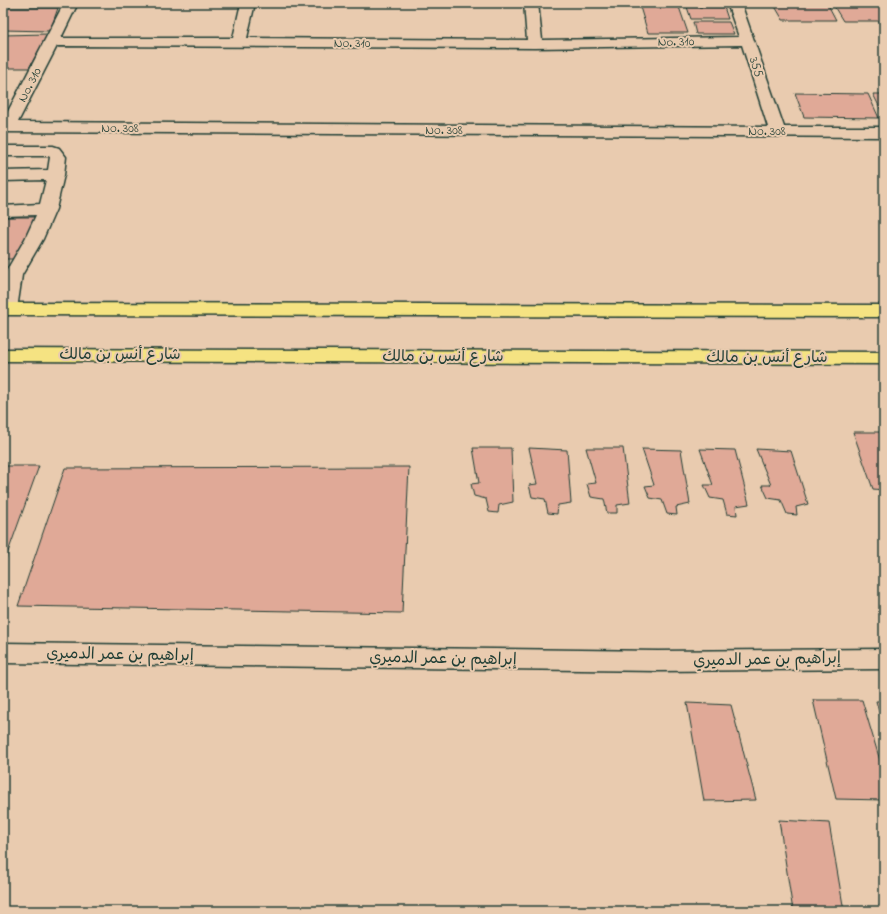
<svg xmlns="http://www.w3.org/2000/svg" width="887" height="914" font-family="'Indie Flower','Playpen Sans Arabic',sans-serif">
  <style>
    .building { fill: #e0a997; stroke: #1f3d34 }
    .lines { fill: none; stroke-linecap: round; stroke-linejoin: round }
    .minor-casing { stroke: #1f3d34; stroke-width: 3 }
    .major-casing { stroke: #1f3d34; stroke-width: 3 }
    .minor { fill: #e9cbaf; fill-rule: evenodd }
    .major { fill: #f5e382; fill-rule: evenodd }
    .labels { text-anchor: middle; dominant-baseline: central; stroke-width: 4; stroke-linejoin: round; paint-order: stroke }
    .far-street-label { font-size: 13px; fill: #1f3d34; stroke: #e9cbaf }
    .street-label { font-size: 16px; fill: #1f3d34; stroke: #e9cbaf }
  </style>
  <rect width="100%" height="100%" fill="#e9cbaf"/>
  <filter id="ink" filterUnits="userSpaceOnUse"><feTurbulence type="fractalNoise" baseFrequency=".025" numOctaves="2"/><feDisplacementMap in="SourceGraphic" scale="8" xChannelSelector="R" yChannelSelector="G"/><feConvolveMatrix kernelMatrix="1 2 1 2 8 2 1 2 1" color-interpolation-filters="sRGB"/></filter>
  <g filter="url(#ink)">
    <path class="building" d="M 557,3 L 646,3 L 647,5 L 557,4 Z
      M 655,3 L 720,3 L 722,7 L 656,6 Z
      M 773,3 L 827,3 L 836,20 L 783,20 Z
      M 832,3 L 884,3 L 884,21 L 843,21 Z
      M 640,7 L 679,7 L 688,33 L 648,33 Z
      M 687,7 L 724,7 L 728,19 L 691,19 Z
      M 6,8 L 58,8 L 50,31 L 3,30 L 3,15 Z
      M 693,22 L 729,22 L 734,34 L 696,34 Z
      M 48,34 L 29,68 L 3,68 L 3,35 Z
      M 795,93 L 868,94 L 879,118 L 804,117 Z
      M 873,94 L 884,94 L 884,116 Z
      M 3,217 L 36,217 L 17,259 L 3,259 Z
      M 853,432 L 884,432 L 884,490 L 873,489 Z
      M 473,448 L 511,448 L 513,502 L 499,505 L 498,513 L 489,512 L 486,499 L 474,496 L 471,484 L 479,483 Z
      M 529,448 L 567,450 L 571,503 L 558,505 L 557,514 L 548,513 L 545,499 L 532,497 L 529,485 L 537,484 Z
      M 586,448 L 623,448 L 630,503 L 617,505 L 617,513 L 607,513 L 604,499 L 591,497 L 587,484 L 596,483 Z
      M 642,449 L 681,450 L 690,504 L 676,507 L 677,515 L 667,514 L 662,500 L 650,498 L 645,486 L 654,485 Z
      M 700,449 L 735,450 L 749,504 L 736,506 L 737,515 L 727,514 L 723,500 L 710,498 L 704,485 L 713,485 Z
      M 756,449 L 791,451 L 808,504 L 796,507 L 797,515 L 787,514 L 781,500 L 768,498 L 762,485 L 771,485 Z
      M 3,466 L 39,466 L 3,566 Z
      M 409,467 L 402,613 L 18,606 L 65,468 Z
      M 813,700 L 862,700 L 884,774 L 884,800 L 836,799 Z
      M 876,701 L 884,701 L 884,730 Z
      M 687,703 L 731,705 L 756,800 L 704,801 Z
      M 779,820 L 829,823 L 844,911 L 793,911 Z"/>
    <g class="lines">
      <defs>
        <path id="minor" d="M 64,3 L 78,3 L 61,38 L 233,38 L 241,3 L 255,3 L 247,38 L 527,40 L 524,3 L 538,3 L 542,40 L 739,37 L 727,3 L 741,3 L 784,127 L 884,127 L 884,137 L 3,132 L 3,121 ZM 742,45 L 768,127 L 18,122 L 57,46 L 535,48 Z
          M 3,146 L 53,146 L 59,148 L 66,157 L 64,175 L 56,209 L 43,239 L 22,275 L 17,309 L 14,313 L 7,315 L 3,314 L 4,275 L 25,239 L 36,215 L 3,216 L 3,206 L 40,204 L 46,180 L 3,181 L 3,171 L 48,170 L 50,157 L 48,156 L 3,156 Z
          M 3,643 L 658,651 L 884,649 L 884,669 L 658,671 L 3,663 Z"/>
        <path id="major" d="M 3,303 L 884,305 L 884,317 L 3,315 Z
          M 3,349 L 884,352 L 884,364 L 3,361 Z"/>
      </defs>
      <use href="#minor" class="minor-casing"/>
      <use href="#major" class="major-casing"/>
      <use href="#minor" class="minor"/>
      <use href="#major" class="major"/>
    </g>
  </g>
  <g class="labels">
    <g class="far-street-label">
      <text transform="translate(676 42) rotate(-1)">No. 310</text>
      <text x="352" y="43">No. 310</text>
      <text transform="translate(756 67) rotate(72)">355</text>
      <text transform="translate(30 85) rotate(-63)">No. 310</text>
      <text x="120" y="128">No. 308</text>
      <text x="444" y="130">No. 308</text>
      <text x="767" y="131">No. 308</text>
    </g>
    <g class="street-label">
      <text x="120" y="355">شارع أنس بن مالك</text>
      <text x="443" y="357">شارع أنس بن مالك</text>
      <text x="767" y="358">شارع أنس بن مالك</text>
      <text transform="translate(120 655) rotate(1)">إبراهيم بن عمر الدميري</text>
      <text transform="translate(443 659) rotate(1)">إبراهيم بن عمر الدميري</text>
      <text transform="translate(767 660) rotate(-1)">إبراهيم بن عمر الدميري</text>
    </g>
  </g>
  <rect width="887" height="914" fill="none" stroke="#e9cbaf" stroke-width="16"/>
  <rect x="8" y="8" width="871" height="898" fill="none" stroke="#1f3d34" stroke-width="1.5" filter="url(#ink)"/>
</svg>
